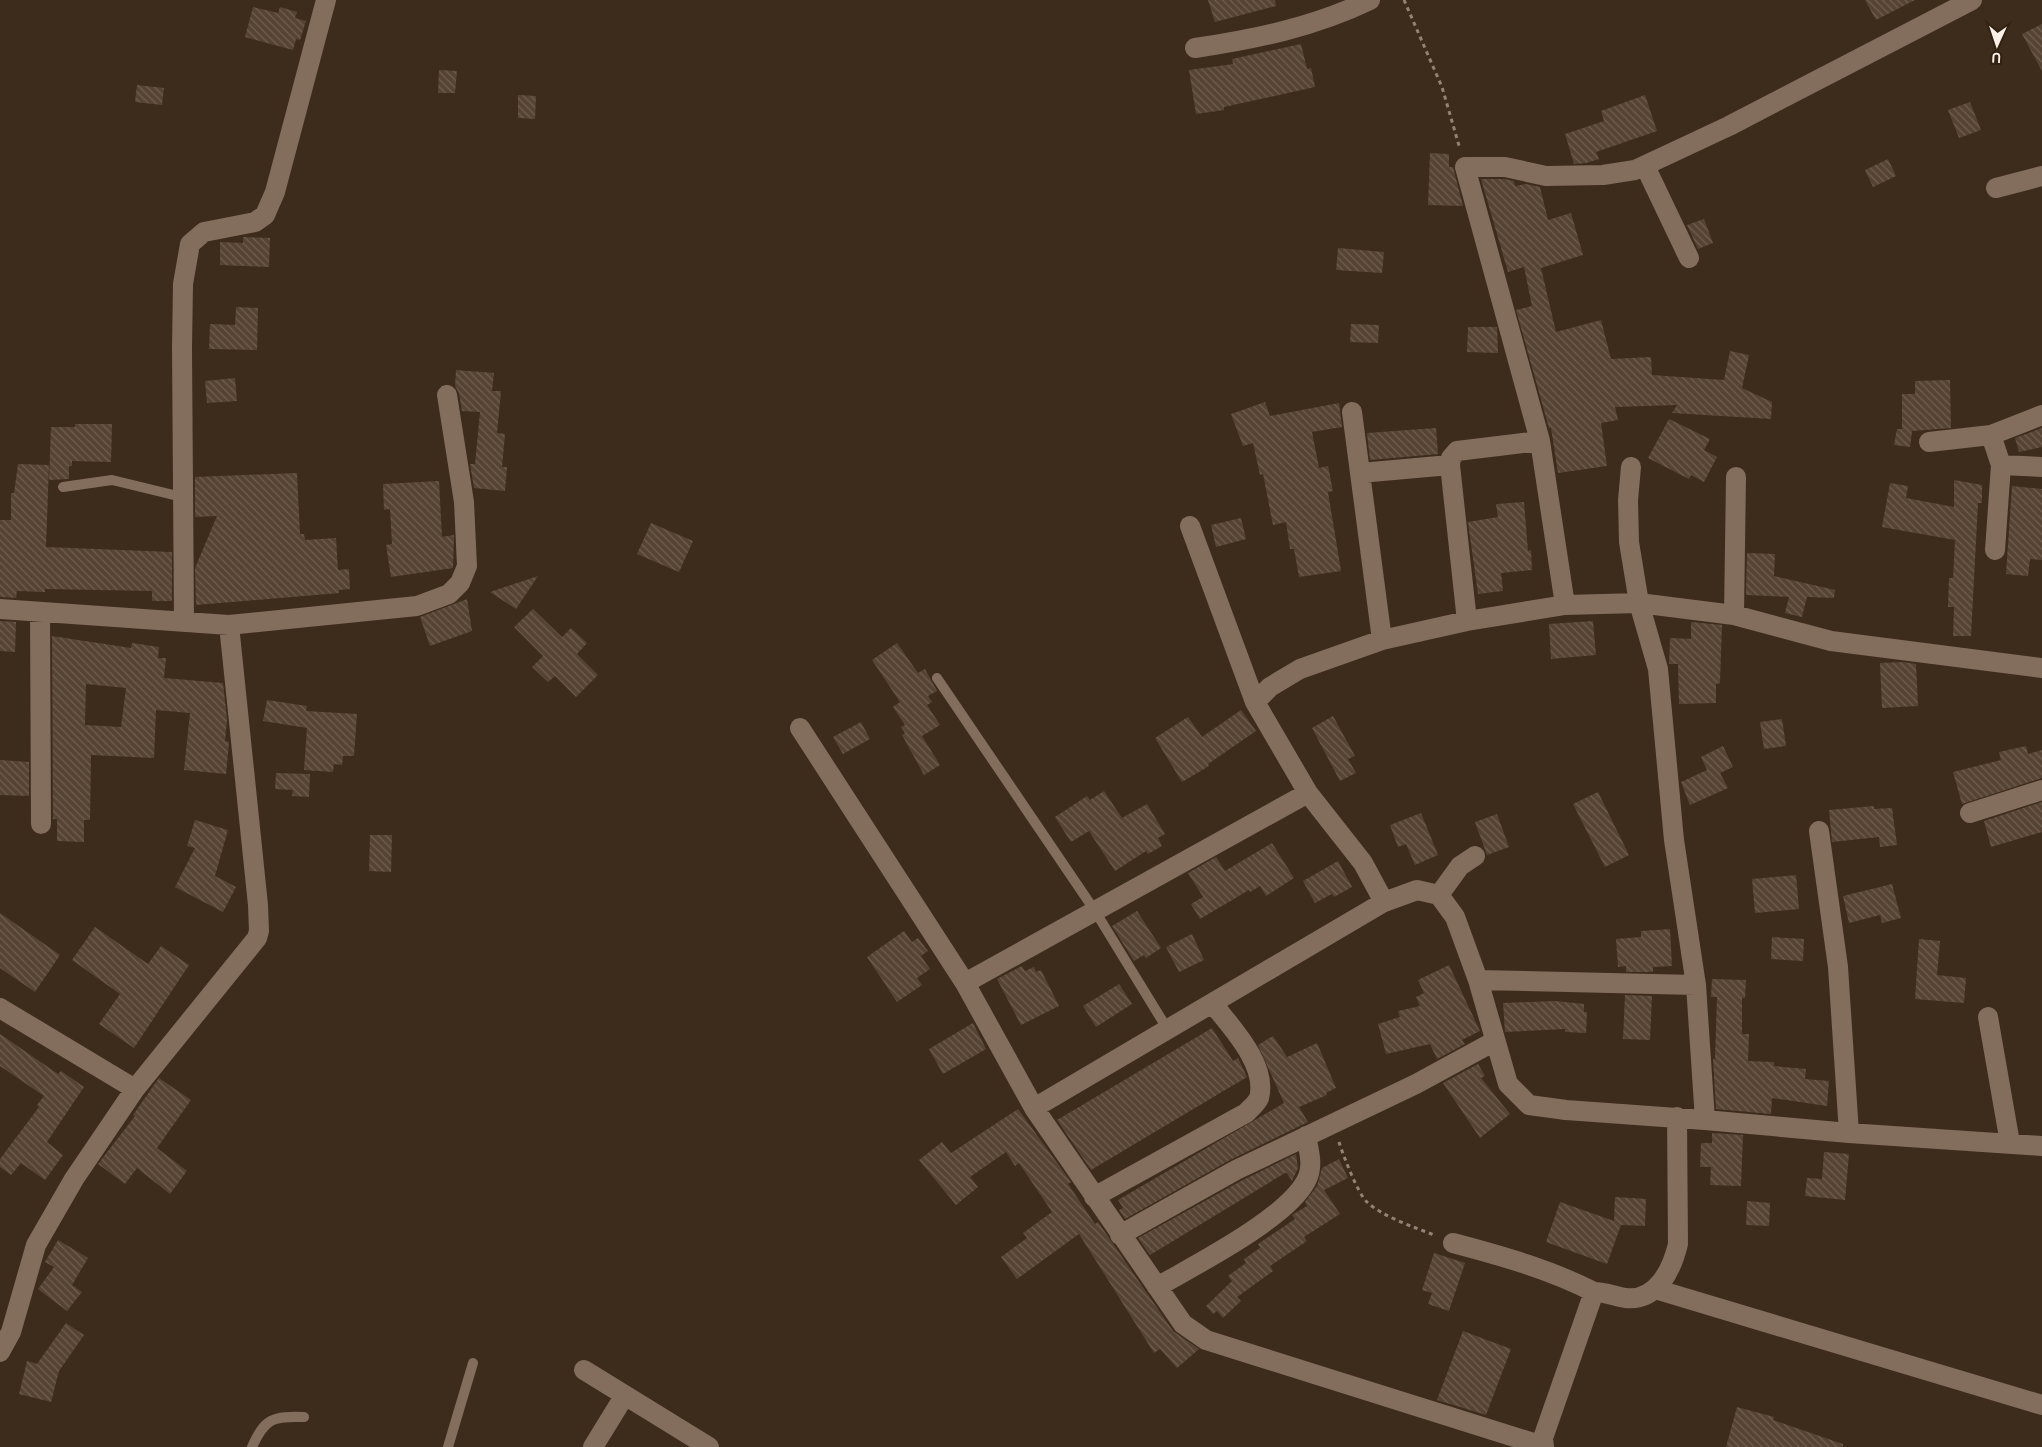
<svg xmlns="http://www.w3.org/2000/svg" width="2042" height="1447" font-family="'Space Grotesk',sans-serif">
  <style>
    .building { fill: url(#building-back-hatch); fill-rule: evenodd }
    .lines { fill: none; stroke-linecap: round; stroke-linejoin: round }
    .path { stroke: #938377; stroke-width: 3; stroke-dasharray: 4 4; stroke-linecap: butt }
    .service { stroke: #836d5c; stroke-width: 10 }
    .minor { stroke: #836d5c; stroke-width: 20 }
  </style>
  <defs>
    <pattern id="building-back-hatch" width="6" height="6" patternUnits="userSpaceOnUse" patternTransform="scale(1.25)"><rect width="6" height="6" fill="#564333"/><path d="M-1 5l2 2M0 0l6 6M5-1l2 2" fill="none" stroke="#6f5f51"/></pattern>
  </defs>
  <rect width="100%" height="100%" fill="#3d2b1c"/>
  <path class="building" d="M 1208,0 L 1275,0 L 1276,6 L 1215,22 Z
    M 1865,0 L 1915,0 L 1876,20 Z
    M 253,7 L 278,13 L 280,7 L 297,12 L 295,18 L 306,21 L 300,40 L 296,39 L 293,50 L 245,37 Z
    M 2042,24 L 2042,71 L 2022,34 Z
    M 1301,44 L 1307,69 L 1311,68 L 1315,87 L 1224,107 L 1224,110 L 1196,114 L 1189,70 L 1233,64 L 1232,59 Z
    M 439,70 L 457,71 L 455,93 L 438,93 Z
    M 137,85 L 164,88 L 162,105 L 135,102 Z
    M 518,95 L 536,96 L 535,119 L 518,118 Z
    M 1645,95 L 1657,131 L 1596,152 L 1599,159 L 1586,163 L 1574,164 L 1565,134 L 1604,121 L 1601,111 Z
    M 1970,102 L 1981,130 L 1959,138 L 1948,110 Z
    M 1430,153 L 1449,154 L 1449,167 L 1453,167 L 1463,206 L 1428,205 Z
    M 1888,159 L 1896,176 L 1873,187 L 1865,170 Z
    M 1481,179 L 1504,179 L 1514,181 L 1515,186 L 1526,184 L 1540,187 L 1548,220 L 1571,213 L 1583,255 L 1541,268 L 1556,332 L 1601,320 L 1611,359 L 1651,357 L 1652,375 L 1724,380 L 1730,351 L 1749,355 L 1742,388 L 1772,402 L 1771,419 L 1672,413 L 1677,405 L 1615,407 L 1618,420 L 1601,423 L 1607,466 L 1558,473 L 1551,428 L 1549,428 L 1516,310 L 1532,306 L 1524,267 L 1508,272 Z
    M 1704,219 L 1713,243 L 1698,249 L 1687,225 Z
    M 243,237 L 270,238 L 269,267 L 220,265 L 220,242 L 243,243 Z
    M 1338,248 L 1384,252 L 1382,273 L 1336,270 Z
    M 236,307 L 258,308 L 257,350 L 209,349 L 210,324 L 235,325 Z
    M 1351,324 L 1379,325 L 1378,343 L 1350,342 Z
    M 1468,327 L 1497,327 L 1498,353 L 1467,352 Z
    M 456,370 L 494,373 L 492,391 L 501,391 L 497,433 L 505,434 L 502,467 L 507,467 L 505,491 L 474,488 L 470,464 L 475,464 L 480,412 L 462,411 L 459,393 L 455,386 Z
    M 235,378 L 237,401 L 207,403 L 205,381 Z
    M 1950,380 L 1951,428 L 1912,431 L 1910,447 L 1894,445 L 1897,429 L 1902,429 L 1902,394 L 1915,394 L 1915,381 Z
    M 1265,402 L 1270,416 L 1339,403 L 1342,427 L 1312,432 L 1319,468 L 1328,466 L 1333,491 L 1328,492 L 1341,571 L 1299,577 L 1294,549 L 1290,549 L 1286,522 L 1273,525 L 1263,474 L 1260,475 L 1253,443 L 1243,446 L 1231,414 Z
    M 1669,419 L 1710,439 L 1704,450 L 1717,457 L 1704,482 L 1691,475 L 1689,479 L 1648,458 Z
    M 75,424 L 112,424 L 111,462 L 72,461 L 72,466 L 69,466 L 69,479 L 49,480 L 51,427 L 75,427 Z
    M 1436,428 L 1438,454 L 1370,460 L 1367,433 Z
    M 2042,428 L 2042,447 L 2019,452 L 2015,438 Z
    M 18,464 L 49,465 L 46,547 L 172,552 L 172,601 L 152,601 L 152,591 L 45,589 L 45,592 L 17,591 L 16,598 L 0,597 L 0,520 L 11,520 L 11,493 L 14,493 Z
    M 297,473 L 300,534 L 304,534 L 305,540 L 336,538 L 338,570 L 349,569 L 350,589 L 339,590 L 339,593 L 196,605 L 195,568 L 217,516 L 195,517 L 195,477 Z
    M 1954,480 L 1982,485 L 1982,503 L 1978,503 L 1971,636 L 1953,636 L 1954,607 L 1948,607 L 1949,578 L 1953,578 L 1955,540 L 1882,527 L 1890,483 L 1908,486 L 1906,498 L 1954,507 Z
    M 439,481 L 442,537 L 454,535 L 453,568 L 391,577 L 386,545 L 392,544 L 390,509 L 384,510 L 383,484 Z
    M 2012,486 L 2042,489 L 2042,560 L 2030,559 L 2028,576 L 2006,574 Z
    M 1524,502 L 1528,551 L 1531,550 L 1532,570 L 1501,573 L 1503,591 L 1478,594 L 1468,522 L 1498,517 L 1496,504 Z
    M 1241,518 L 1246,539 L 1216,547 L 1211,525 Z
    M 651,523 L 693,541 L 679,572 L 637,554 Z
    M 1747,553 L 1775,554 L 1774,576 L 1835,590 L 1834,598 L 1807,597 L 1802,617 L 1785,613 L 1789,597 L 1746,595 Z
    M 538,576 L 516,609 L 490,592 Z
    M 467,599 L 472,631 L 430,646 L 420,617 Z
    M 533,609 L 562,637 L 571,628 L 587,643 L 577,654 L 598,675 L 576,697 L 555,676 L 548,682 L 532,667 L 543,656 L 514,627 Z
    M 0,621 L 16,622 L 15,652 L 0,651 Z
    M 1593,621 L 1596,655 L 1551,659 L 1549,624 Z
    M 1691,622 L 1722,625 L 1720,683 L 1716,684 L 1716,703 L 1679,704 L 1678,664 L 1669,664 L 1670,638 L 1691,639 Z
    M 52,636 L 131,648 L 132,643 L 159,647 L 158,658 L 166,658 L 164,678 L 223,683 L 227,719 L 225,741 L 229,742 L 226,774 L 184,770 L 190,713 L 156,710 L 154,758 L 91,755 L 90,820 L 84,820 L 84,842 L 57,841 L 57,819 L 53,819 ZM 86,684 L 126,688 L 121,727 L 85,725 Z
    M 897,643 L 918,673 L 925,669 L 937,691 L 928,696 L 932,702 L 927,705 L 940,725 L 922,736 L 940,765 L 924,775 L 902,735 L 905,733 L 901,727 L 905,725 L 893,707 L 900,702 L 872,660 Z
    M 1902,662 L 1916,664 L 1918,706 L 1882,708 L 1880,663 Z
    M 267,700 L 307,706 L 306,711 L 357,714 L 354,756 L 343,756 L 342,765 L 334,764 L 333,772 L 304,770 L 307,728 L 263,721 Z
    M 1241,710 L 1256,731 L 1208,764 L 1209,766 L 1182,782 L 1155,738 L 1188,717 L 1202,737 Z
    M 1333,716 L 1355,756 L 1348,759 L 1356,773 L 1340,781 L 1312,728 Z
    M 1782,719 L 1786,746 L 1764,749 L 1760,722 Z
    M 861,722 L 870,739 L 843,754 L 833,737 Z
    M 1723,746 L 1733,767 L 1720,773 L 1728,788 L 1690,805 L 1681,782 L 1707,770 L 1701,757 Z
    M 2026,746 L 2028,754 L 2042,750 L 2042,778 L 1962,804 L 1953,772 L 2001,760 L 1999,752 Z
    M 0,760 L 29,762 L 29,796 L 0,795 Z
    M 276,773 L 310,774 L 309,797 L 292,796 L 293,790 L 275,789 Z
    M 1104,791 L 1122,818 L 1147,804 L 1165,834 L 1158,838 L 1162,846 L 1148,854 L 1146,851 L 1115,871 L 1089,831 L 1071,842 L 1055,817 L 1087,796 L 1090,800 Z
    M 1598,792 L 1629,855 L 1605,867 L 1573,804 Z
    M 2042,802 L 2042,832 L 1991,847 L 1984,821 Z
    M 1874,806 L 1874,809 L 1892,808 L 1897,845 L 1880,847 L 1879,837 L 1832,842 L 1829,810 Z
    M 1421,813 L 1438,855 L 1415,865 L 1406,844 L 1398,847 L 1390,825 Z
    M 1497,814 L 1509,847 L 1487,855 L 1475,822 Z
    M 195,820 L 228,830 L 215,876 L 236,887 L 223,912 L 175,887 L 195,848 L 187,846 Z
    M 370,835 L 392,835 L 391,872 L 369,871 Z
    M 1272,843 L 1294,878 L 1266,896 L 1260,886 L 1250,892 L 1249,890 L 1200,919 L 1191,904 L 1203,897 L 1188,873 L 1216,857 L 1225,871 Z
    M 1338,861 L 1352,887 L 1334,897 L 1332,894 L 1315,903 L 1303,881 Z
    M 1796,875 L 1799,909 L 1755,913 L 1752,879 Z
    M 1892,884 L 1901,918 L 1882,923 L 1880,915 L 1849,923 L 1843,896 Z
    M 1137,911 L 1161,948 L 1146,958 L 1144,955 L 1134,961 L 1112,926 Z
    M 0,913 L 60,955 L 35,992 L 0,968 Z
    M 95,927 L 148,964 L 161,946 L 189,965 L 134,1048 L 99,1024 L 120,994 L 72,960 Z
    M 1670,929 L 1672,966 L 1653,967 L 1653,972 L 1626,972 L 1626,966 L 1618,967 L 1616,939 L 1641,937 L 1641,931 Z
    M 904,931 L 912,942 L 918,938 L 928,951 L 921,956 L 930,969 L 917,978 L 922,985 L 897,1002 L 867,957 Z
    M 1192,934 L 1204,960 L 1179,972 L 1166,947 Z
    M 1772,937 L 1804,939 L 1803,961 L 1771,959 Z
    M 1919,939 L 1940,941 L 1937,975 L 1966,978 L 1964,1003 L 1915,999 Z
    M 1449,965 L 1480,1031 L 1462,1040 L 1465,1044 L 1437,1059 L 1430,1044 L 1386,1054 L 1378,1024 L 1400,1017 L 1398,1011 L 1420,1006 L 1416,997 L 1424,993 L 1418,980 Z
    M 1022,966 L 1025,971 L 1034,967 L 1036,972 L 1041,970 L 1059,1006 L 1021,1025 L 997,979 Z
    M 1712,979 L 1746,980 L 1745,998 L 1742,998 L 1742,1034 L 1749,1034 L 1748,1061 L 1774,1062 L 1774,1066 L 1806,1069 L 1805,1079 L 1829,1081 L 1827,1106 L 1772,1098 L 1771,1114 L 1716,1109 L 1713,1059 L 1715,1059 L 1717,997 L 1711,997 Z
    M 1119,984 L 1132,1004 L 1096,1027 L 1083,1006 Z
    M 1625,995 L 1652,996 L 1650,1040 L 1623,1039 Z
    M 1555,1001 L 1584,1004 L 1584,1012 L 1587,1012 L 1586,1033 L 1565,1032 L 1565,1029 L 1505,1032 L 1503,1003 Z
    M 973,1023 L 986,1049 L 943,1074 L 929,1049 Z
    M 1212,1028 L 1233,1061 L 1238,1058 L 1247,1077 L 1091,1170 L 1057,1120 Z
    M 0,1034 L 58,1074 L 61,1071 L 84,1087 L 47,1142 L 63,1155 L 45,1180 L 21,1163 L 11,1175 L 0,1167 L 0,1159 L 39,1107 L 37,1105 L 44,1096 L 0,1066 Z
    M 1273,1036 L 1287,1057 L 1317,1043 L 1336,1088 L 1326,1093 L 1327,1095 L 1299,1107 L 1308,1122 L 1230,1160 L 1125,1219 L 1119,1210 L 1123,1208 L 1118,1200 L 1284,1103 L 1258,1045 Z
    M 1478,1064 L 1485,1076 L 1481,1078 L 1510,1114 L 1480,1138 L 1443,1083 Z
    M 159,1078 L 191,1100 L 157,1148 L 187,1171 L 170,1194 L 137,1168 L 125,1184 L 98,1164 L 135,1116 L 133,1115 Z
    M 1018,1109 L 1071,1182 L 1068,1184 L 1095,1224 L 1098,1222 L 1173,1331 L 1199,1349 L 1177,1368 L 1160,1349 L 1154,1353 L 1079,1234 L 1017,1279 L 1001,1257 L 1027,1238 L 1023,1233 L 1052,1212 L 1019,1163 L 1015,1166 L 1006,1152 L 970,1177 L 978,1187 L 956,1205 L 919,1160 L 942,1142 L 951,1153 Z
    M 1712,1133 L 1743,1135 L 1741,1186 L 1710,1185 L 1711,1167 L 1700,1167 L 1701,1143 L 1712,1143 Z
    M 1824,1152 L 1849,1154 L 1845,1200 L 1805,1196 L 1807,1178 L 1822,1179 Z
    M 1296,1154 L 1298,1168 L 1292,1181 L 1287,1173 L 1285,1173 L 1150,1255 L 1138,1238 L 1241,1181 Z
    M 1339,1159 L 1348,1178 L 1324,1190 L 1340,1214 L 1304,1237 L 1307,1241 L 1270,1266 L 1273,1271 L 1237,1297 L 1241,1301 L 1223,1318 L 1217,1311 L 1213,1314 L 1206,1306 L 1232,1281 L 1228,1276 L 1246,1263 L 1244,1259 L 1260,1248 L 1258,1244 L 1295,1219 L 1292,1215 L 1307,1206 L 1305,1202 L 1317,1186 L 1322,1168 Z
    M 1615,1197 L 1646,1199 L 1645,1226 L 1621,1225 L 1607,1264 L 1546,1242 L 1560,1202 L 1614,1221 Z
    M 1747,1201 L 1770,1203 L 1769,1226 L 1746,1225 Z
    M 58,1240 L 88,1258 L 72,1285 L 82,1292 L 67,1311 L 38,1289 L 54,1267 L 45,1262 Z
    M 1434,1253 L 1465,1263 L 1449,1311 L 1428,1304 L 1432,1293 L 1422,1290 Z
    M 66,1323 L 84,1335 L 59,1371 L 51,1402 L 19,1394 L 27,1361 L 37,1364 Z
    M 1463,1331 L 1511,1349 L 1486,1415 L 1437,1400 Z
    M 1737,1407 L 1774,1417 L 1773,1420 L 1843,1444 L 1843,1447 L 1726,1447 Z"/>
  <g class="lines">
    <path class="path" d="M 1404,0 L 1442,87 L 1460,149
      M 1339,1142 C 1343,1155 1358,1194 1367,1202 C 1383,1217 1414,1227 1434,1235"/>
    <path class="service" d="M 63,487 L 112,480 L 182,497
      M 937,678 L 1095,911 L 1168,1030
      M 252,1447 C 265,1418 273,1416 304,1417
      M 448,1447 L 473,1363"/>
    <path class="minor" d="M 1195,48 C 1256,39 1314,27 1370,0
      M 1645,166 L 1689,258
      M 1996,188 L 2042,176
      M 1352,412 L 1382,640
      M 1929,442 L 1991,435
      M 2001,465 L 2042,467
      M 1631,467 L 1628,500 L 1629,542 L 1639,603 L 1658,669 L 1674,840 L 1696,985 L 1705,1120
      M 1360,473 L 1450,465
      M 1190,526 L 1255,702 L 1308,793 L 1363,863 L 1384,902
      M 1995,550 L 2001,465 L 1991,435 L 2042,415
      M 1565,605 L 1540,441 L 1465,167 L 1505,167 L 1546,176 L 1603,175 L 1635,170 L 1729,126 L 1972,0
      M 0,609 L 229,625 L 417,606 L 449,594 L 460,583 L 467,566 L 464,502 L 447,395
      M 40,612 L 41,824
      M 1734,615 L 1736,477
      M 1467,621 L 1450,465 L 1451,458 L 1457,451 L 1540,441
      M 184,622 L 182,348 L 183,284 L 190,244 L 204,232 L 255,222 L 265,215 L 275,192 L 326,0
      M 1255,702 L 1270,687 L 1300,669 L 1382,640 L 1467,621 L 1565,605 L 1639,603 L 1734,615 L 1831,641 L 2042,668
      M 800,728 L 965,983 L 1034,1108 L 1183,1324 L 1206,1340 L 1543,1446
      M 1970,813 L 2042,790
      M 1819,831 L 1838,967 L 1849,1133
      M 1475,856 L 1460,866 L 1439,895 L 1455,917 L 1478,980 L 1508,1084 L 1529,1105 L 1566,1110 L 1705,1120 L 1849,1133 L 2042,1146
      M 1478,980 L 1696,985
      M 965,983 L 1308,793
      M 0,1008 L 135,1089
      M 1988,1017 L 2010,1143
      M 1034,1108 L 1384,902 L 1417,890 L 1439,895
      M 1094,1197 L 1246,1113 C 1250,1109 1257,1103 1259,1098 C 1268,1065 1231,1027 1213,1004
      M 1120,1235 L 1236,1170 L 1416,1084 L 1495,1041
      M 1453,1243 C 1502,1256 1549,1269 1594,1292
      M 1157,1287 C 1195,1265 1286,1219 1306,1181 C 1314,1167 1309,1151 1306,1136
      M 1655,1289 L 2042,1405
      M 0,1352 L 11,1332 L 36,1245 L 74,1179 L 135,1089 L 257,938 L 259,931 L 258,905 L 229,625
      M 584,1370 L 709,1447
      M 593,1447 L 625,1395
      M 1544,1447 L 1543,1438 L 1594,1292 C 1605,1292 1614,1296 1625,1298 C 1657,1302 1672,1269 1678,1244 L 1677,1117"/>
  </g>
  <g transform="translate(1997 45) rotate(183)" stroke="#332112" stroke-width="4" paint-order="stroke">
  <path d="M0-4L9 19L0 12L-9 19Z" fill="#fdf1e7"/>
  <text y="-8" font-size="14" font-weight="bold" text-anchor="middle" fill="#fdf1e7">U</text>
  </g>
</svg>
